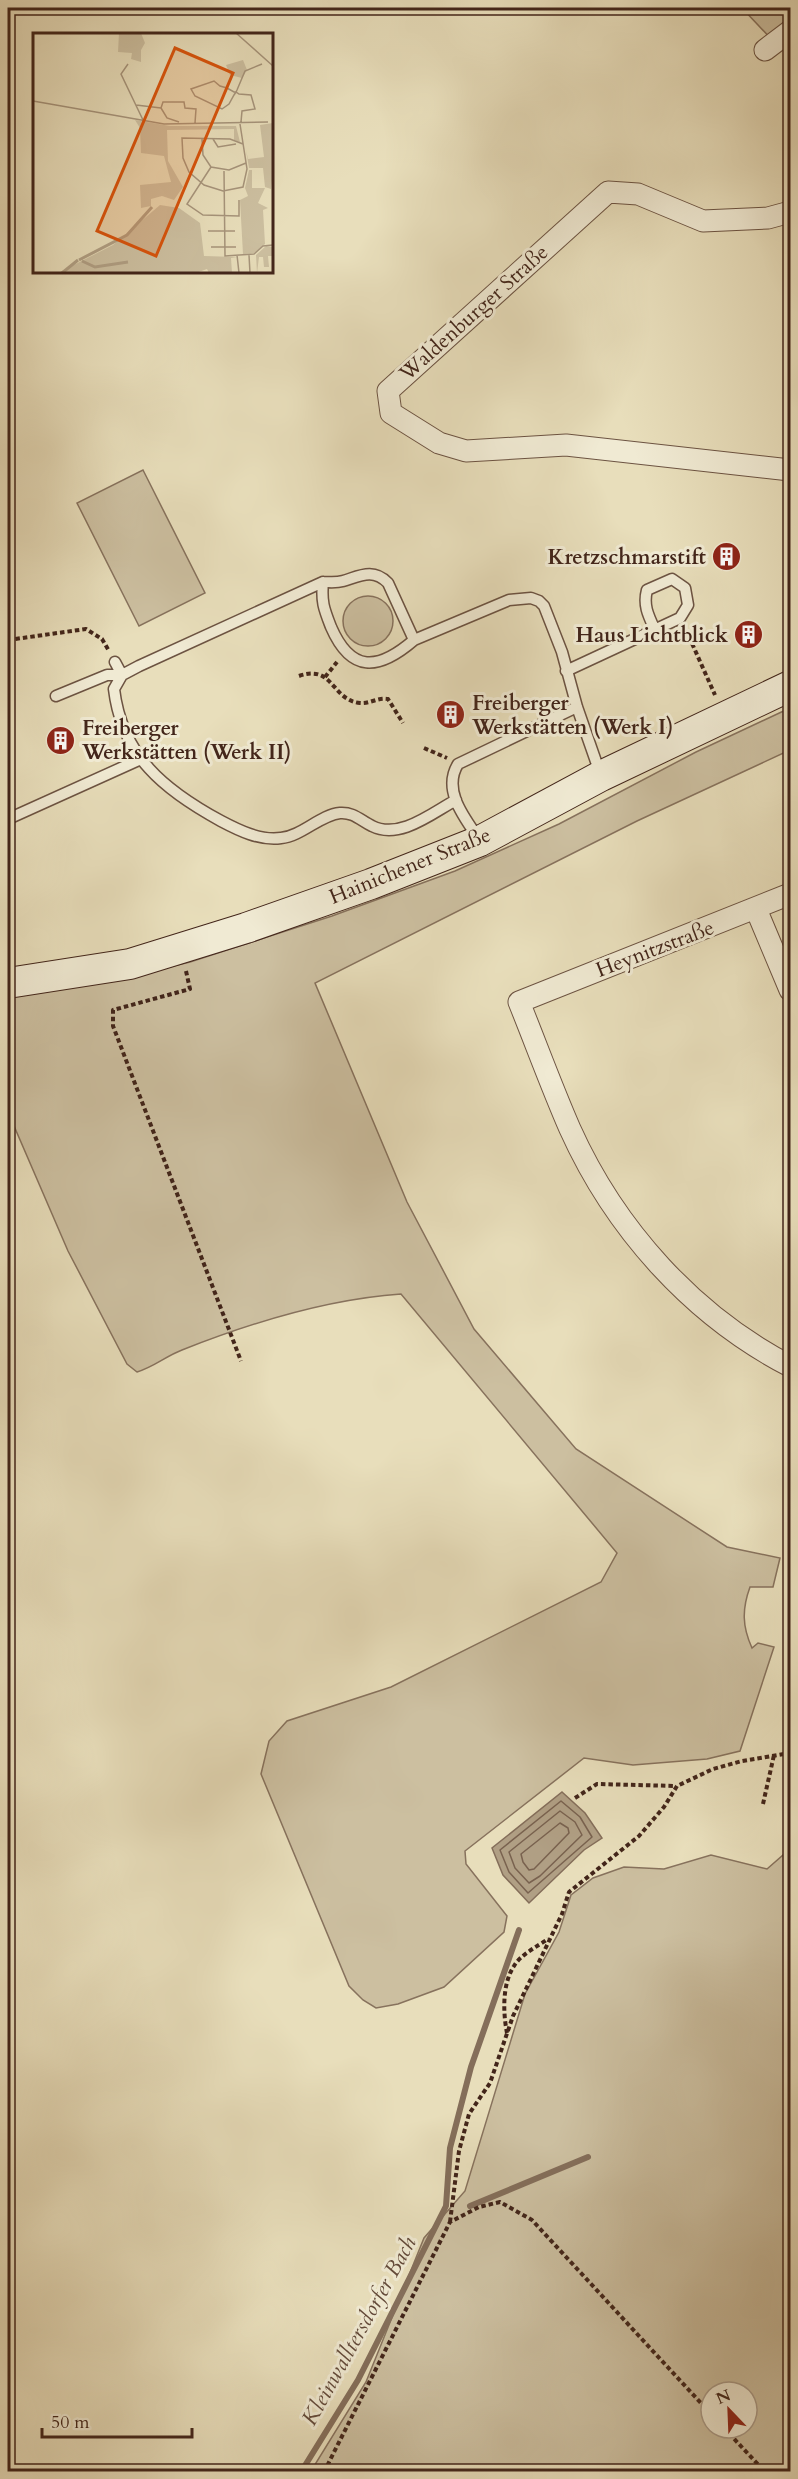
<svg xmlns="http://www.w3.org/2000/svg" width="798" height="2479" font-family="Cardo,serif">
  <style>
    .green { fill: #ccbfa0; stroke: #87725d; stroke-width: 1.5; fill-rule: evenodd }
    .water { fill: #b09f84; stroke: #846e5a; stroke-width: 1.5 }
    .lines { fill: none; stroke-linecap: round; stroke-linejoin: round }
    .shore { stroke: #79624f; stroke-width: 1.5 }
    .stream { stroke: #846e5a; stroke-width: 6 }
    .service-casing { stroke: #6c5342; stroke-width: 13 }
    .minor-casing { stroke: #6c5342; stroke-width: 23 }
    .secondary-casing { stroke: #42251a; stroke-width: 32 }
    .path { stroke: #42251a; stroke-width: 4; stroke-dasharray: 4.5 3; stroke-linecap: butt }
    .service { stroke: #f0ead3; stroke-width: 10 }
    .minor { stroke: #f0ead3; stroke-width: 21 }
    .secondary { stroke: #f0ead3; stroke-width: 30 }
    .labels { text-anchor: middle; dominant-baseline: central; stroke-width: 6; stroke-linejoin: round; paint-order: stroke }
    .street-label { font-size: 21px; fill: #42251a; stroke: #f0ead3 }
    .poi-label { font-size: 21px; font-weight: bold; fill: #42251a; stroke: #f0ead3; text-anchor: end }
    .water-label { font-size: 22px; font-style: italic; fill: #634a3a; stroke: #f0ead3 }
    .inset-river { fill: none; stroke: #b09f84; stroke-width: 3 }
    .inset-road { fill: none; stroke: #a6947b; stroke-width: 1.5 }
    .view { fill: #d7540d; fill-opacity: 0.15; stroke: #d7540d; stroke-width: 3 }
    .inset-edge { fill: none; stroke: #42251a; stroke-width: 3 }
  </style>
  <rect width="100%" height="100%" fill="#e8debb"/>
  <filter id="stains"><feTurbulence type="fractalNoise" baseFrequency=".00333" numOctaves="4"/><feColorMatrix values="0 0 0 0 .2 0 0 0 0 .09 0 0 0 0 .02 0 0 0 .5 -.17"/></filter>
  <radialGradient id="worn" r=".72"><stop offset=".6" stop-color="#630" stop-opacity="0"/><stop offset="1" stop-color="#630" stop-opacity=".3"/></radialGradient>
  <path class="green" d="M 742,8 L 790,8 L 790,31 L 775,43 Z
    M 143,470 L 205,593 L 139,626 L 77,503 Z
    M343 621a25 25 0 1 1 50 0a25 25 0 1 1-50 0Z
    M 790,708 L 790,750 L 637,821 L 315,983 L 407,1202 L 474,1329 L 576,1449 L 727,1547 L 780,1558 L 773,1587 L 750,1587 C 742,1609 742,1626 752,1648 L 758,1643 L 774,1647 L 740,1751 L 707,1759 L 633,1765 L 584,1758 L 465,1851 L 466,1864 L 507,1916 L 504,1932 L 444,1987 L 398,2004 L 376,2008 L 363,2000 L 349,1986 L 261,1774 L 269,1741 L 287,1721 L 391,1687 L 601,1582 L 617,1553 L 401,1294 C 329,1299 250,1323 182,1350 C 166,1356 154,1367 137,1372 L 127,1364 L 68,1251 L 8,1112 L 8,996 L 111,981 L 190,962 L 332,916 L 455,871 L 559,824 L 696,752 Z
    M 790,1849 L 790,2471 L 311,2471 L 366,2382 L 424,2238 L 465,2191 L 525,1994 L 559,1932 L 571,1895 L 593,1878 L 624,1867 L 664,1869 L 711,1855 L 767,1869 ZM 711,2392 L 747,2392 L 747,2428 L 711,2428 Z"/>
  <path class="water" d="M 562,1792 L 585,1813 L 602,1838 L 584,1850 L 529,1903 L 503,1875 L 492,1848 Z"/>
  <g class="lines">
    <path class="shore" d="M 561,1801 L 580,1817 L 592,1837 L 528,1893 L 509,1872 L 500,1850 Z
      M 560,1811 L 575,1822 L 582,1835 L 540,1876 L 529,1883 L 515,1868 L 509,1852 Z
      M 560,1823 L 568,1828 L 569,1833 L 534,1869 L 529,1870 L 523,1862 L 521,1854 Z"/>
    <path class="stream" d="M 470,2206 L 588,2157
      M 301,2472 L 358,2380 L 446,2206 L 450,2148 L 471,2067 L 519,1930"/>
    <defs>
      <path id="service" d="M 323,582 C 321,602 324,609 331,627 C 351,673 378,671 414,640
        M 566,671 L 680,618 L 688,605 L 685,588 L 672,579 L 647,590 C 643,605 648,615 655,630
        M 56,696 L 107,675 L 122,675 L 115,662
        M 456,800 C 432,813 400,840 372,826 C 361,821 354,812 340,813 C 320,815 302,836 281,838 C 260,841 238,830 221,821 C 164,790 122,756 114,689 L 122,675 L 139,666 L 323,582 C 330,582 336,583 343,581 C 360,576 373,568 388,583 L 414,640 L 509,600 L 531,598 L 539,601 L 544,606 L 562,652 L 577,707 L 600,773
        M 8,819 L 141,759
        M 479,839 C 464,817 442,790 458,764 L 577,707"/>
      <path id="minor" d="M 765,50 L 790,31
        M 790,212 L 768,218 L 703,221 L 638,194 L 608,192 L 388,391 L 391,413 L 439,443 L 466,451 L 566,445 L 790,470
        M 790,894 L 519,1002 C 536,1044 552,1088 570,1129 C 615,1229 693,1316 790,1366
        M 756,909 L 790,990"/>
      <path id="secondary" d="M 8,983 L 130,964 L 246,928 L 371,884 L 480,841 L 601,776 L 790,686"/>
    </defs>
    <use href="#service" class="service-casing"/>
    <use href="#minor" class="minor-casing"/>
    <use href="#secondary" class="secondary-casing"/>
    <path class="path" d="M 686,630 L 715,695
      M 8,640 L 86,629 L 102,639 L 109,651
      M 299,676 C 334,664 331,700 360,703 C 370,704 378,697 388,699 L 403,723
      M 325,677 L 337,662
      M 424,748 L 447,758
      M 186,971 L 190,989 L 113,1010 L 113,1026 L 241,1361
      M 575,1798 L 597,1784 L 676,1786
      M 763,1804 L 774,1755
      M 507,2033 C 503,2013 502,1984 514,1966 C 520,1955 538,1946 548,1939
      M 450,2222 L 459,2151 L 469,2114 L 490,2083 L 513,2016 L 562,1914 L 569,1892 L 639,1836 L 664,1807 L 677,1786 L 713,1769 L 742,1761 L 790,1753
      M 724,2428 L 765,2472
      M 324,2472 L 450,2222 L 479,2207 L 500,2202 L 532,2220 L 711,2414"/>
    <use href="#service" class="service"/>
    <use href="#minor" class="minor"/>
    <use href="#secondary" class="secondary"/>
  </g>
  <defs>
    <symbol id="building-disc" viewBox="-11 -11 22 22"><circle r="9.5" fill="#8f2418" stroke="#f0ead3"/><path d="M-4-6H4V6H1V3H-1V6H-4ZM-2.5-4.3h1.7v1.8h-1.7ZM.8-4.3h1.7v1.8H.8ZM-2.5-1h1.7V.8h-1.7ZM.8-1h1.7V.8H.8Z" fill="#fff"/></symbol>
  </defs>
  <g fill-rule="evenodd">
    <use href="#building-disc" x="710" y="540" width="33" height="33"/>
    <use href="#building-disc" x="732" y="618" width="33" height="33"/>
    <use href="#building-disc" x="434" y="698" width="33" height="33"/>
    <use href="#building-disc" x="44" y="724" width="33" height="33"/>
  </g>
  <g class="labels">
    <g class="street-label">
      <text transform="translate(474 313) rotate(-42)">Waldenburger Straße</text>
      <text transform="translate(410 866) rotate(-22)">Hainichener Straße</text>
      <text transform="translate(655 949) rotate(-21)">Heynitzstraße</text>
    </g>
    <g class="poi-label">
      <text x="706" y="557">Kretzschmarstift</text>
      <text x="728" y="635">Haus Lichtblick</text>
      <text x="472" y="703" text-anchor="start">Freiberger<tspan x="472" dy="24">Werkstätten (Werk I)</tspan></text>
      <text x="82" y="728" text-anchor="start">Freiberger<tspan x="82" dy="24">Werkstätten (Werk II)</tspan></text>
    </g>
    <g class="water-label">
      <text transform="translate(359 2331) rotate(-61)">Kleinwalltersdorfer Bach</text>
    </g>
  </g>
  <g transform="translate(33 33)">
    <rect width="240" height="240" fill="#e8debb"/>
    <path d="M 86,0 L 108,0 L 112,10 L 108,17 L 108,29 L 98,26 L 99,20 L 85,19 ZM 210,27 L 214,37 L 209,45 L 197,42 L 193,32 ZM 102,87 L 137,93 L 203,93 L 207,109 L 201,107 L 201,96 L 134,97 L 135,128 L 150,154 L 141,167 L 129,163 L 118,166 L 118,173 L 108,175 L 107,152 L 138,149 L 131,123 L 108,120 L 107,95 ZM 240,90 L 240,139 L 238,156 L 232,154 L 230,135 L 216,135 L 213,117 L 215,126 L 231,124 L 227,92 ZM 216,137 L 219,137 L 219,155 L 232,155 L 225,170 L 235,175 L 230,177 L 232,211 L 221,220 L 210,221 L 207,167 L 215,163 L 212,155 ZM 127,172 L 146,175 L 167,190 L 171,223 L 204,224 L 198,225 L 199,240 L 176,240 L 174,236 L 163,240 L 25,240 L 80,212 ZM 233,213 L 240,214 L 240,223 L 235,223 L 236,234 L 231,234 L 230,224 L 226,224 L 224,240 L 223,222 Z" fill="#ccbfa0"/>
    <path class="inset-river" d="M 46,227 L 94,202 L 119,174M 49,228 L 62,234 L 95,229M 29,240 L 45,227"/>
    <path class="inset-road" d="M 203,0 L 240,33M 95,31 L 88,41 L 110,87M 0,68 L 131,91 L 235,89M 103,72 L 128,75M 128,75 L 130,69 L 151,69 L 152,75 L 163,76 L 162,90M 128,75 L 134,85 L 146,89M 208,89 L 209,78 L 222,76 L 218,62 L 206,61 L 203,59 L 201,59 L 194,55 L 187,53 L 181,48 L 158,56 L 162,63 L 189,76 L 196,71 L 201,62 L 203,59 L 204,57 L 212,38 L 229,31M 207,91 L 214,136 L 210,154 L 190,158 L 171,152 L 156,139 L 150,125 L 149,105 L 197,106 L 210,111M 169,106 L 170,122 L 178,134 L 196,137 L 213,130M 180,106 L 185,114 L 203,111M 178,134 L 154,171 L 170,182 L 206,183 L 206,167M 191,138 L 192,223 L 221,221 L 230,213 L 240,212M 175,198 L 202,198M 178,214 L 203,214M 204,222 L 206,240M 216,222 L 217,240"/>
    <path class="view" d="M 142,15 L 200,40 L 123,223 L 64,198 Z"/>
    <rect width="240" height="240" class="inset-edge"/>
  </g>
  <rect width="798" height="2479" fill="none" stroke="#e8debb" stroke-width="30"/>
  <rect x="9" y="9" width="780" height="2461" fill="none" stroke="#42251a" stroke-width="3"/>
  <rect x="15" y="15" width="768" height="2449" fill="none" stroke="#42251a" stroke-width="1.5"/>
  <g transform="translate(729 2410) rotate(337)"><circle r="28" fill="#f0ead3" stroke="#aa9b89" stroke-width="1.5"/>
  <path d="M0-4.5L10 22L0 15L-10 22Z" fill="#8f2418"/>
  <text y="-9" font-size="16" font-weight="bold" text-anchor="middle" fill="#42251a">N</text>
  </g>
  <path d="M42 2428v9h150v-9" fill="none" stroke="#42251a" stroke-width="3"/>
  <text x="51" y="2428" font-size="18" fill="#42251a" stroke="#f0ead3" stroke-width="4.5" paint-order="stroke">50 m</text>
  <rect width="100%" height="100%" filter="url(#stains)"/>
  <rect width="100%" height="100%" fill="url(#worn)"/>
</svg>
